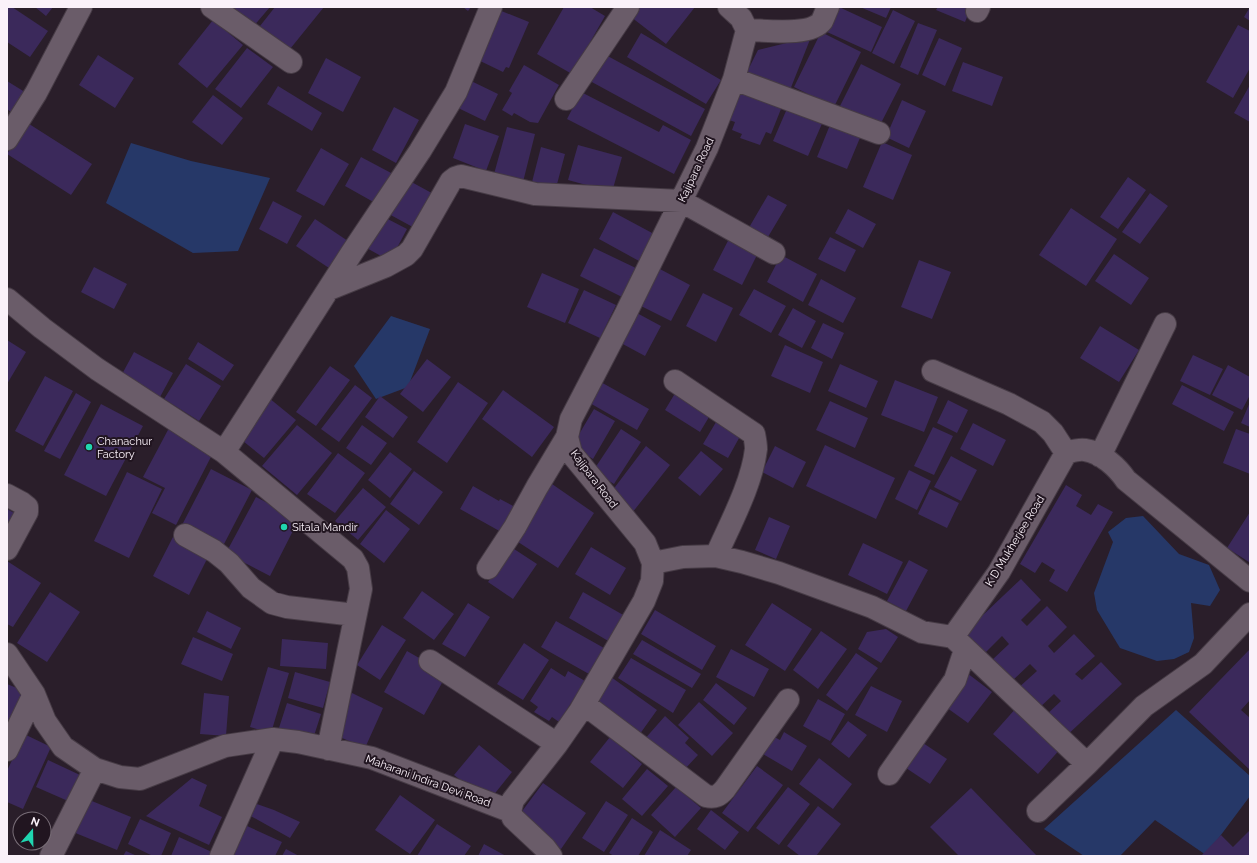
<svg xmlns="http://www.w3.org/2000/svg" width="1257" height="863" font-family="Raleway,sans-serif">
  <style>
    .water { fill: #263868 }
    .building { fill: #3b295b }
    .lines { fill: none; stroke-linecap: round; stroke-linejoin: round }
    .minor-casing { stroke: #463b45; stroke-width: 24 }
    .minor { stroke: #6a5c69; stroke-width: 22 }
    .poi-dot { fill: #20d5b0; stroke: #211520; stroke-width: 1.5 }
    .labels { text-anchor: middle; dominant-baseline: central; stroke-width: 4; stroke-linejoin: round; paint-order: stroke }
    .street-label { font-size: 11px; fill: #faf1f9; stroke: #211520 }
    .poi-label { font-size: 11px; fill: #faf1f9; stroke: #211520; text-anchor: start }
  </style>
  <rect width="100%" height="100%" fill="#2a1e2a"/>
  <path class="water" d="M 131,143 L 191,161 L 270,178 L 238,251 L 193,253 L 106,203 Z
    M 391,316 L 430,329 L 408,387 L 376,399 L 354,366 Z
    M 1143,516 L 1179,554 L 1209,565 L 1220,590 L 1210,606 L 1191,603 L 1194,638 L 1189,652 L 1174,659 L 1157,661 L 1120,648 L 1097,610 L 1094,593 L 1113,542 L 1108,532 L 1126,518 Z
    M 1176,710 L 1250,776 L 1250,796 L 1206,855 L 1155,820 L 1120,856 L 1084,856 L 1044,829 Z"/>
  <path class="building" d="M 7,7 L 12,7 L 48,31 L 30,57 L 7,42 Z
    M 35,7 L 53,7 L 46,16 Z
    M 232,7 L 270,7 L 253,27 L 231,9 Z
    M 275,7 L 324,7 L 290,49 L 260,26 Z
    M 463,7 L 471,7 L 468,11 Z
    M 564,7 L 590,7 L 605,16 L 572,74 L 537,54 Z
    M 639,7 L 695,7 L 666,44 L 631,17 Z
    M 839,7 L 882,27 L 871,52 L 827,32 Z
    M 860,7 L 891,7 L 886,18 Z
    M 938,7 L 971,7 L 965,22 L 936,10 Z
    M 1250,7 L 1250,21 L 1244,17 Z
    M 499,10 L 529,22 L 509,68 L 506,67 L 503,72 L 476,59 Z
    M 893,10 L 915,21 L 894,64 L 872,53 Z
    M 213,20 L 243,45 L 207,88 L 178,64 Z
    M 918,23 L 937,30 L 918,75 L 900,67 Z
    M 1238,25 L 1250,31 L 1250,68 L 1233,98 L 1206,82 Z
    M 821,32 L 861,52 L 834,107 L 794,87 Z
    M 641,33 L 721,80 L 706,104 L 627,57 Z
    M 811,37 L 790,90 L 746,74 L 758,50 Z
    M 939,38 L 962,48 L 945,86 L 922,75 Z
    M 247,48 L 273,67 L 241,108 L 215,89 Z
    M 604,54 L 705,109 L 691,136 L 590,81 Z
    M 98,55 L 134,78 L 115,108 L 79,85 Z
    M 326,58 L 361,77 L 343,112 L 308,93 Z
    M 963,62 L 1003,77 L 992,106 L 952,91 Z
    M 861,64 L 901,84 L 879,127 L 839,108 Z
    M 524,65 L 559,85 L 538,123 L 530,122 L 514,113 L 512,116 L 502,110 L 512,93 L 509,91 Z
    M 467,79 L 498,94 L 485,121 L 454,106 Z
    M 7,81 L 28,94 L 15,115 L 7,109 Z
    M 1250,85 L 1250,122 L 1234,113 Z
    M 278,86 L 322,113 L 312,131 L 267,104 Z
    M 738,86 L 783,104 L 771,134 L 766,132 L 760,145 L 740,138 L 742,134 L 732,130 L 735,122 L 726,119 Z
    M 581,92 L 659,132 L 663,125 L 691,140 L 674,174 L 567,119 Z
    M 213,95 L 243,118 L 222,145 L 192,122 Z
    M 902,100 L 926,111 L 909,148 L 886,137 Z
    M 789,104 L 824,119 L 808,156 L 773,141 Z
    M 394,107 L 419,120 L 396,163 L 372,150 Z
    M 832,120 L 862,133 L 847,169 L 817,157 Z
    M 26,122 L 92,164 L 71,195 L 7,154 Z
    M 465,124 L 499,136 L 486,171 L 453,158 Z
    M 507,127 L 535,134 L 523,182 L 494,174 Z
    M 882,142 L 912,155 L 893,200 L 863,187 Z
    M 578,145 L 622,157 L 612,192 L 568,180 Z
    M 541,147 L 565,154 L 556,188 L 532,182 Z
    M 321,148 L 349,164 L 324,206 L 296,191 Z
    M 361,157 L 393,174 L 377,204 L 345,186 Z
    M 1128,177 L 1146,190 L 1118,229 L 1100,217 Z
    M 406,179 L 439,197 L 420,231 L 387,213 Z
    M 1150,193 L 1168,206 L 1140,244 L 1122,232 Z
    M 768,195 L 787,205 L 765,242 L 747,231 Z
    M 273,201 L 302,216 L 287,244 L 259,229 Z
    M 1071,208 L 1117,239 L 1086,286 L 1039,255 Z
    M 848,209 L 876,224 L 863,248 L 835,233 Z
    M 613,212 L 654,234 L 639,261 L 599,239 Z
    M 380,215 L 407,229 L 390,261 L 363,246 Z
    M 315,219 L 348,241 L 329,268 L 296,246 Z
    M 731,235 L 760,249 L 742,285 L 713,270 Z
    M 830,237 L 856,250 L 845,272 L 818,259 Z
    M 594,248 L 640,270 L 626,299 L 580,276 Z
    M 1114,254 L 1149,278 L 1131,305 L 1095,281 Z
    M 781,255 L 817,274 L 803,302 L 767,282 Z
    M 919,260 L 951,272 L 932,319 L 901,307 Z
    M 94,267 L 127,284 L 114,309 L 81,292 Z
    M 658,268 L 690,285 L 671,321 L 639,305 Z
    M 542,273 L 579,289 L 565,323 L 527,307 Z
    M 821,279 L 856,298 L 843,323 L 808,305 Z
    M 754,289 L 786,306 L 771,333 L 739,315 Z
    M 584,290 L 616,305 L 600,338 L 568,323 Z
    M 703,293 L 733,308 L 716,342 L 686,326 Z
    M 793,308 L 816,321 L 802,348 L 778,335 Z
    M 635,312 L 661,326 L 645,356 L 619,342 Z
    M 823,323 L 844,333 L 832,359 L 811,348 Z
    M 1100,326 L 1139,350 L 1119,382 L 1080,358 Z
    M 7,340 L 26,352 L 7,384 Z
    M 198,342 L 234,365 L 223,381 L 188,359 Z
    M 785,345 L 823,362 L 810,393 L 771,376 Z
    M 134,352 L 173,373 L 160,397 L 121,376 Z
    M 1193,355 L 1223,369 L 1210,395 L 1180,381 Z
    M 427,359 L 451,377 L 423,412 L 400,394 Z
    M 186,364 L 221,386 L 199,421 L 164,399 Z
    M 840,364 L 878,381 L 866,408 L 828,391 Z
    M 1228,365 L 1250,377 L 1250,395 L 1242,410 L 1212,395 Z
    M 330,366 L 350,380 L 316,426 L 296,412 Z
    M 45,376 L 73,391 L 43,446 L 15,431 Z
    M 895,380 L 938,397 L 924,432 L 881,415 Z
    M 599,381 L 649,409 L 637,430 L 588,402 Z
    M 458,382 L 488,403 L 447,463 L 417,442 Z
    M 355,385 L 372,398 L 339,442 L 321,429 Z
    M 1182,385 L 1234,412 L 1224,431 L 1172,404 Z
    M 503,390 L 554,427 L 532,457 L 482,419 Z
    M 677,390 L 712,412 L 700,432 L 665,410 Z
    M 76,393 L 91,402 L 60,459 L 44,451 Z
    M 380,396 L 408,417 L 393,438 L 365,417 Z
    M 269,398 L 296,420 L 264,458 L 238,437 Z
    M 948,400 L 968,410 L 957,433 L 937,423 Z
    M 830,401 L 868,418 L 855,448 L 816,430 Z
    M 1250,402 L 1250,427 L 1241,423 Z
    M 101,404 L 143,426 L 106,496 L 64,475 Z
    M 594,409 L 615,421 L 593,459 L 572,446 Z
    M 719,417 L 743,431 L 728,458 L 703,444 Z
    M 973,423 L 1006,440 L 993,466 L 960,449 Z
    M 297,425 L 332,453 L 297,495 L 262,466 Z
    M 362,425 L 387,443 L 371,465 L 346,448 Z
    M 933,427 L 953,436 L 934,475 L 914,466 Z
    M 169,428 L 214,451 L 176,525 L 152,513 L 165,488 L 143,477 Z
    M 621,429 L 641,442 L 614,484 L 593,471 Z
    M 1236,429 L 1250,434 L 1250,474 L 1223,463 Z
    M 825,445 L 895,478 L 876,519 L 806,486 Z
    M 646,446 L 670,465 L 632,513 L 609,495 Z
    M 775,446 L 806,462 L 793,488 L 762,472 Z
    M 701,451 L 723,469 L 700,496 L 678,478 Z
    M 390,452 L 412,469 L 390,498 L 368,480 Z
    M 338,453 L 365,473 L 335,513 L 307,494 Z
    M 951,456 L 977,470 L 961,501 L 934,487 Z
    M 211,469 L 252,490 L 223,546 L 182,525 Z
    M 909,470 L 931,481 L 917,510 L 895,499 Z
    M 414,471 L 443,492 L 419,525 L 390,504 Z
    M 127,472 L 162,489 L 129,558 L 94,541 Z
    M 552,484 L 594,513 L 558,568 L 515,540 Z
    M 1066,485 L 1082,495 L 1076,506 L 1091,515 L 1098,504 L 1113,512 L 1067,592 L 1049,581 L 1055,570 L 1042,562 L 1035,573 L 1020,564 Z
    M 473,486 L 499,501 L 500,499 L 517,508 L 503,533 L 460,509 Z
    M 363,488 L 386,507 L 358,540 L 335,521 Z
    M 930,489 L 959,503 L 947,528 L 918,514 Z
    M 256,497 L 299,519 L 270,576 L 226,553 Z
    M 7,509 L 16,514 L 7,529 Z
    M 386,510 L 410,529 L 384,563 L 360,544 Z
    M 1250,512 L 1250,561 L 1249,562 L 1227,548 Z
    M 769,517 L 790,526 L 776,559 L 755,550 Z
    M 173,537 L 209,555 L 189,595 L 153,576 Z
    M 863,543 L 903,562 L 887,594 L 848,575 Z
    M 511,547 L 537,564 L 513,599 L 488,582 Z
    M 591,547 L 626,568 L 610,595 L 575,574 Z
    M 909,560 L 928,570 L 906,611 L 887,601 Z
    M 7,561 L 41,583 L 13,627 L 7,624 Z
    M 1021,579 L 1041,600 L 1021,620 L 1027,626 L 1047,606 L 1067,627 L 1048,646 L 1054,653 L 1074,634 L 1095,656 L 1075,674 L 1082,680 L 1101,662 L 1122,684 L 1064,738 L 1044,717 L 1061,701 L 1054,694 L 1037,710 L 1017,689 L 1037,671 L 1030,664 L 1011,682 L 991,661 L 1009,644 L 1002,636 L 984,654 L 964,633 Z
    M 422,591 L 454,614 L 434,640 L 403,618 Z
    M 50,592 L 80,612 L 47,662 L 17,643 Z
    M 583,592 L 625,616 L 610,642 L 569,618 Z
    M 468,603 L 490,617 L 465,657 L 442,644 Z
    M 772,603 L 812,629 L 785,671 L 745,645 Z
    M 655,610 L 716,646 L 702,670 L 641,634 Z
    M 207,611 L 241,628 L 231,649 L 197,632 Z
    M 556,621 L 604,648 L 589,674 L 541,647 Z
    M 382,625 L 406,640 L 380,680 L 357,665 Z
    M 886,629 L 898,637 L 881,663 L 858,649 L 867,632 Z
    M 821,631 L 847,649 L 818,689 L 793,670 Z
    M 193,637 L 233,654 L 222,681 L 181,664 Z
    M 282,639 L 328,643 L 326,669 L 280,666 Z
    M 642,640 L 701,674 L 692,688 L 633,654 Z
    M 524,643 L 549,660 L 523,700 L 497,684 Z
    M 731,649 L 769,669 L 754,697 L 716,677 Z
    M 1250,649 L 1250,700 L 1241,710 L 1250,718 L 1250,770 L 1189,712 Z
    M 407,651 L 447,674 L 424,715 L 384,692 Z
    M 856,653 L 878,668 L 847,711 L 826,695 Z
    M 631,658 L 686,690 L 673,713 L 618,678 Z
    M 268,667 L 289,673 L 271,733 L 250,727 Z
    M 551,668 L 565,677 L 568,671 L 585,681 L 559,722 L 552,717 L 549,721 L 534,712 L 538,707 L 530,701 Z
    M 295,672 L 330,682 L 323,708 L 288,698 Z
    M 967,673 L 992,692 L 968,723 L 943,705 Z
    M 611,677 L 657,710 L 637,738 L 591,705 Z
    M 716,683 L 747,708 L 734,725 L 703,700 Z
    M 7,684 L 24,691 L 9,724 L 7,723 Z
    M 871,686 L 902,701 L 887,732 L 855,715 Z
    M 204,693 L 229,696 L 226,736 L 200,734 Z
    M 352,693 L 383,708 L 365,748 L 333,734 Z
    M 818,699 L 845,714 L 830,741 L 803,726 Z
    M 699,702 L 733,733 L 712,756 L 678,725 Z
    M 287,703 L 321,714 L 312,742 L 278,731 Z
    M 1017,707 L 1062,747 L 1038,774 L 993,734 Z
    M 665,716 L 689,738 L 685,743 L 698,755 L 684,770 L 643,741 Z
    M 848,721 L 867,735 L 849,758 L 831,744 Z
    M 784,732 L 807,746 L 792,771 L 756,750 L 767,733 L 780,740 Z
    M 24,734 L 51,747 L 23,809 L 7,802 L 7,771 Z
    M 610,737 L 642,764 L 623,788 L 590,762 Z
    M 920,741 L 947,759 L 930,784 L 903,766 Z
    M 479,745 L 512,772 L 488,802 L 454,775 Z
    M 819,758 L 852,784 L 833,809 L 799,784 Z
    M 48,760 L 80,775 L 68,801 L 36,787 Z
    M 757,766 L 783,785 L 748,832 L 722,813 Z
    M 647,769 L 668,786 L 642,816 L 622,799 Z
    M 192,778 L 207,785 L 199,806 L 222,817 L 209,845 L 146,816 Z
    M 543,783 L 586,813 L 561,849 L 517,818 Z
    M 676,787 L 701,808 L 675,837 L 651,815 Z
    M 788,787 L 810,804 L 779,845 L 756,828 Z
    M 971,788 L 1037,856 L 959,856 L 930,827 Z
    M 400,795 L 435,820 L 410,854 L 375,830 Z
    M 87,799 L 131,817 L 117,850 L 73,832 Z
    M 606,801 L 628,815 L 604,852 L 582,838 Z
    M 254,803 L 274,810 L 300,822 L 290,838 L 249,815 Z
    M 818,806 L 841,824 L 816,856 L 800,856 L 787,846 Z
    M 711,810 L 739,832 L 725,850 L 697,829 Z
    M 632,818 L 653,832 L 638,856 L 614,856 L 609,853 Z
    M 140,819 L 171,833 L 161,856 L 153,856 L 128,844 Z
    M 437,824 L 471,846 L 464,856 L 417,856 Z
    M 247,826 L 282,842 L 275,856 L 233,856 Z
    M 660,830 L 691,850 L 687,856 L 644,856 Z
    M 1250,830 L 1250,856 L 1201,856 L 1221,835 L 1233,847 Z
    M 179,837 L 214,853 L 213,856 L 171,856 Z
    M 484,844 L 506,856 L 478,856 Z
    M 286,849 L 299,856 L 282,856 Z
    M 126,851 L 137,856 L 123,856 Z"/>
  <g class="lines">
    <defs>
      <path id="minor" d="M 212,7 L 291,62
        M 977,11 L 979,7
        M 747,30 C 764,30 810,37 822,21 C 824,17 826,11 828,7
        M 734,79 L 879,133
        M 566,99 L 628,7
        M 7,139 L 36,93 L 81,7
        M 329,289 L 386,266 L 406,255 L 412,249 L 451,181 L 455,178 L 461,176 L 535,194 L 681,201 L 774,253
        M 7,299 L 42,328 L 97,369 L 224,452 L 353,559 L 358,568 L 361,589 L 328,749
        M 933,371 L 1009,404 L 1042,422 L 1053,433 L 1066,453
        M 675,381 L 754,434 C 755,439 756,444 756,449 C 752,484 730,524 716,556
        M 224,452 L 351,254 L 420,151 L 456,92 L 491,7
        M 1100,456 L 1165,324
        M 7,495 L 22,503 L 27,507 L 27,512 L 7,549
        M 185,535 L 214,551 L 229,563 L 251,588 L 272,603 L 287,607 L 355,615
        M 653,563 L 683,557 L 716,556 L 742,562 L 779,573 L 872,607 L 922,632 L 953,637 L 999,572 L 1066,453 C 1073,451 1078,449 1085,450 C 1101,452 1118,468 1126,480 L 1250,581
        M 488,568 L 515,527 L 537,487 L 567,437
        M 953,637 L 1087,764
        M 7,654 L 34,694 L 45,721 L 63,747 L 95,769 L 120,777 L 140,779 L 225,746 L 273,739 L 298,742 L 372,758 L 510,811
        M 430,661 L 557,744
        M 584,704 L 706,796 C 715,798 719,796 725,789 L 788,700
        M 7,750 L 34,694
        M 889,774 L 955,680 L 965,650
        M 1038,811 L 1087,764 L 1144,706 L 1203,664 L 1250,614
        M 51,856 L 95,769
        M 221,856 L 273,739
        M 551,856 L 545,848 L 513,818 L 510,811 L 513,800 L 557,744 L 580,711 L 644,601 L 652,581 L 653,563 L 645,543 L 571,453 L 567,437 L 571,419 L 625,315 L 707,148 L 734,79 L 747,30 L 741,18 L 729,7"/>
    </defs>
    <use href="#minor" class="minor-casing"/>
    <use href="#minor" class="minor"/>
  </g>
  <g class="poi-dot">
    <circle cx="89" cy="447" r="4"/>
    <circle cx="284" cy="527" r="4"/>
  </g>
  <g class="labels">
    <g class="street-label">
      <text transform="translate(696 170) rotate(-65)">Kajipara Road</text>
      <text transform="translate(594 479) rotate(53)">Kajipara Road</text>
      <text transform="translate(1015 541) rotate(-59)">K D Mukherjee Road</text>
      <text transform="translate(428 781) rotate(20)">Maharani Indira Devi Road</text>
    </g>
    <g class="poi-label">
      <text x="97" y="441">Chanachur<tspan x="97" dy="13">Factory</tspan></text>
      <text x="292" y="527">Sitala Mandir</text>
    </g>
  </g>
  <rect width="1257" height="863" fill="none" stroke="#faf1f9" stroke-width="16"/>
  <g transform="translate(32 831) rotate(20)"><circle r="19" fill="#211520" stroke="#786d77"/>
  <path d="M0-3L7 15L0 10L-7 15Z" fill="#20d5b0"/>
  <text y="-6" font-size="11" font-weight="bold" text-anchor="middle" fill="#faf1f9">N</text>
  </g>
</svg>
